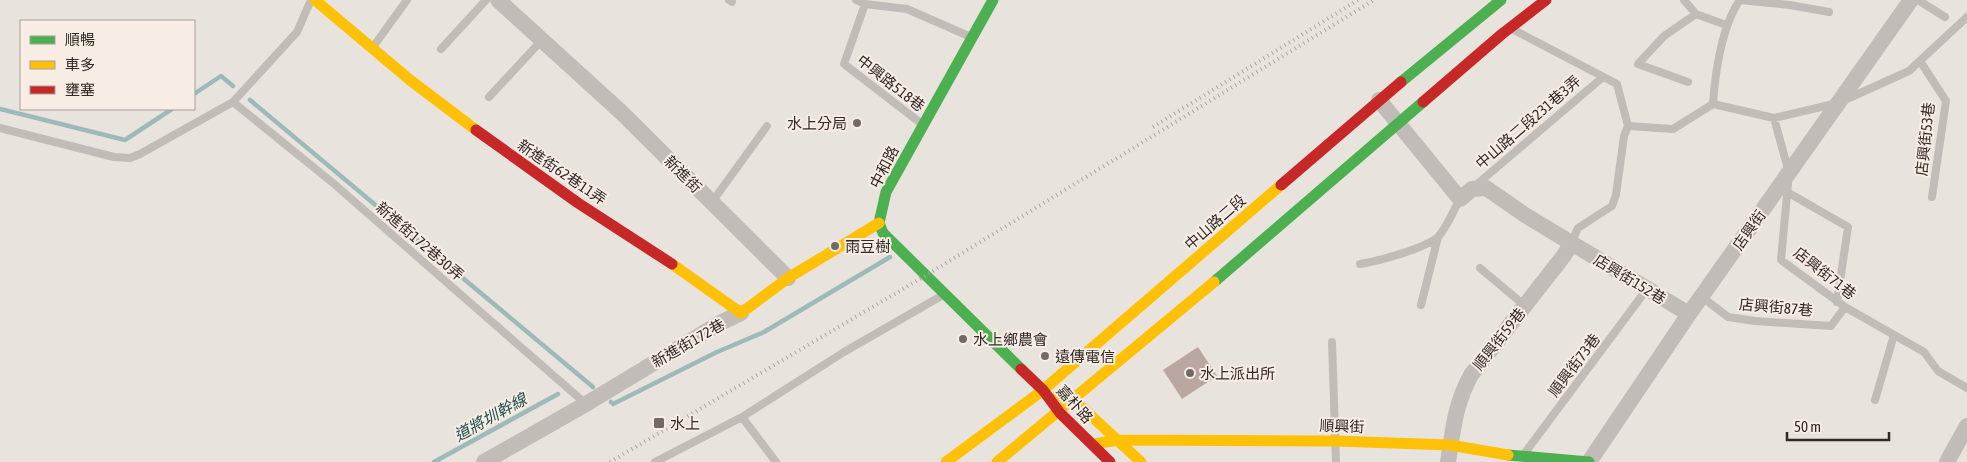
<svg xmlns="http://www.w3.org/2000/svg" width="1967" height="462" font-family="'Asap Condensed','Noto Sans TC',sans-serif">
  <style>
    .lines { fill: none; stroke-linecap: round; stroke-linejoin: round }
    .stream { stroke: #9cbab8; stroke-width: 4.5 }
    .building { fill: #bba7a2 }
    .lane { stroke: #c2bcb8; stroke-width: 8 }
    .street { stroke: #c2bcb8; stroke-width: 16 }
    .fast { stroke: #4caf50; stroke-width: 11 }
    .slow { stroke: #ffc107; stroke-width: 11 }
    .jam { stroke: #c62828; stroke-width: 11 }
    .rail { stroke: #aaa5a2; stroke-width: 4; stroke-dasharray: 1 4; stroke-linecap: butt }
    .poi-dot { fill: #726a67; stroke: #f7ede5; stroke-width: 2 }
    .labels { text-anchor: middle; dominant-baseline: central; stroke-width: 4; stroke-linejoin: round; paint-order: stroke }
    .street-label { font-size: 15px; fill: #322927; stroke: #f7ede5 }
    .poi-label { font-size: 15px; fill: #322927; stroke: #f7ede5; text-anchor: start }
    .water-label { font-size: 16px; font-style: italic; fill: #204f4f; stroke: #f7ede5 }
  </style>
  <rect width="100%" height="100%" fill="#e9e3de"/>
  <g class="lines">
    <path class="stream" d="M 194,94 L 221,76 L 233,86
      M 250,100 L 593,387
      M 0,109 L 125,140 L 172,109
      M 611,402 L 613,404 L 717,352 L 764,332 L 890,257
      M 434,462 L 558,394"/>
  </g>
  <path class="building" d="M 1198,347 L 1217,376 L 1182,399 L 1163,370 Z"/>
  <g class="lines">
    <path class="lane" d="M 729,0 L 732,2
      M 856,0 L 865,4 L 907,9 L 971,37
      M 1684,0 L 1696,14 L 1726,25
      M 1740,0 L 1790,5 L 1829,12
      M 1918,0 L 1945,17
      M 865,4 L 844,64 L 922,124
      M 1514,30 L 1617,84 L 1628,126
      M 373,47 L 407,0
      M 441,49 L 486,0
      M 1920,61 L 1946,101 L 1932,197
      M 1688,82 L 1638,64 L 1664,36 L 1696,14
      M 489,97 L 542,40
      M 233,102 L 333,183 L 586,404
      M 1713,104 L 1774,118 L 1838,103 L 1909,71 L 1967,17
      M 1774,118 L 1789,173 L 1781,260 L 1845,307 L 1924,352 L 1938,371 L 1967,388
      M 0,128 L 114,157 L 130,158 L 140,154 L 233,102 L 297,32 L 311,0
      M 1475,186 L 1603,77
      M 1787,192 L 1848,227 L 1837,302
      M 712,202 L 767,126
      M 1571,243 L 1578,228 L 1612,206 L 1616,195 L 1624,136 L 1628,126 L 1673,129 L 1713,104 C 1715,73 1722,25 1740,0
      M 1360,264 C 1378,261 1424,249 1438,237 C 1445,230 1455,208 1460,199
      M 1480,268 L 1525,306
      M 1702,297 L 1728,317 L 1755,321 L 1831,326 L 1845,307
      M 1421,305 L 1438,237
      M 1332,342 L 1336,462
      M 1875,400 L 1894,335
      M 742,417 L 776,462
      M 1524,454 L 1647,289
      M 655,462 L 742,417 L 844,352 L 943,295"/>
    <path class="street" d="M 498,0 L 621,112 L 788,278
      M 1379,100 L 1460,199 L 1472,189 L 1486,188 L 1525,215 L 1689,314
      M 484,462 L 586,404 L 720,323 L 741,313
      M 1448,462 C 1453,430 1455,404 1471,375 L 1565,254 L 1571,243
      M 1589,462 L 1689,314 L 1911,0
      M 1947,462 L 1967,426"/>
    <path class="fast" d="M 993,0 L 886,192 L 879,223 L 883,233 L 1021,369
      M 1401,82 L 1501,0
      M 1214,282 L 1423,102
      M 1508,455 L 1589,462"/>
    <path class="slow" d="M 315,0 L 410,80 L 476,130
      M 672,264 L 741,313 L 788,278 L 879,223
      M 1058,395 L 1074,400 L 1141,462
      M 1093,444 L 1119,440 L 1336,441 L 1450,445 L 1508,455
      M 946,462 L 1043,390 L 1281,185
      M 997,462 L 1214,282"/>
    <path class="jam" d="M 1423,102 L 1502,34 L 1546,0
      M 476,130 L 578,203 L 672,264
      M 1281,185 L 1401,82
      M 1021,369 L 1043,390 L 1060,413 L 1110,462"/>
    <path class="rail" d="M 1153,127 L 1358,0
      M 610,462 L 925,276 L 1374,0"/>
  </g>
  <g class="poi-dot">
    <circle cx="857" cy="123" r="5"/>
    <circle cx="835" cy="246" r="5"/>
    <circle cx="963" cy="339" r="5"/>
    <circle cx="1045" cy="356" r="5"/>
    <circle cx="1190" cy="373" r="5"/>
    <rect x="653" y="417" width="12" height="12" rx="2.5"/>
  </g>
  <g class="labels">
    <g class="street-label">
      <text transform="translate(891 83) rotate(38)">中興路518巷</text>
      <text transform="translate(1528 122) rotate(-41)">中山路二段231巷3弄</text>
      <text transform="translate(1925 139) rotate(-84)">店興街53巷</text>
      <text transform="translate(884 167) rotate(-63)">中和路</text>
      <text transform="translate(562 172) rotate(34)">新進街62巷11弄</text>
      <text transform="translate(683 174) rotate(45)">新進街</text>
      <text transform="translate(1215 222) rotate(-41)">中山路二段</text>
      <text transform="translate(1749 230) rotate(-55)">店興街</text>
      <text transform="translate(420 241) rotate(41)">新進街172巷30弄</text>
      <text transform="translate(1825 273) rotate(38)">店興街71巷</text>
      <text transform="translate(1630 279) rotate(31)">店興街152巷</text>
      <text transform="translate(1776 307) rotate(5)">店興街87巷</text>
      <text transform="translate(1499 339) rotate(-52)">順興街59巷</text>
      <text transform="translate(688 343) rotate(-30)">新進街172巷</text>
      <text transform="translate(1574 365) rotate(-53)">順興街73巷</text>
      <text transform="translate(1075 404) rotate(48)">嘉朴路</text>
      <text transform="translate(1342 426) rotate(2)">順興街</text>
    </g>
    <g class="poi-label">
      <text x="847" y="123" text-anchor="end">水上分局</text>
      <text x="845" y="246">雨豆樹</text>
      <text x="973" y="339">水上鄉農會</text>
      <text x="1055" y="356">遠傳電信</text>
      <text x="1200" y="373">水上派出所</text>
      <text x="670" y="423">水上</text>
    </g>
    <g class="water-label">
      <text transform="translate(490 417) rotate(-29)">道將圳幹線</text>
    </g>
  </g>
  <rect x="20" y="20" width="175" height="90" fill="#f7ede5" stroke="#a89f99"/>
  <rect x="30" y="36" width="25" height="8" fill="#4caf50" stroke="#a89f99"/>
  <text x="65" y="45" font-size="15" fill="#322927">順暢</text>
  <rect x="30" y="61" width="25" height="8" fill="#ffc107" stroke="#a89f99"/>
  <text x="65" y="70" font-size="15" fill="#322927">車多</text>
  <rect x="30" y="86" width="25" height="8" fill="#c62828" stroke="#a89f99"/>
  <text x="65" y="95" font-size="15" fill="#322927">壅塞</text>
  <path d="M1787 432v8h102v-8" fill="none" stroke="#322927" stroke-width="2.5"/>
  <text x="1794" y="432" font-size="15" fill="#322927" stroke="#f7ede5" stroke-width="4" paint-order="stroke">50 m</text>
</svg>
